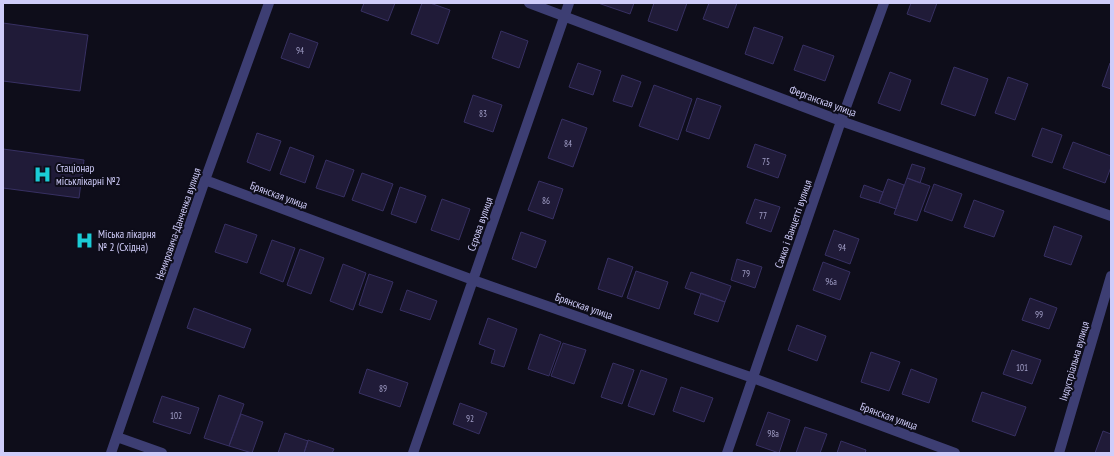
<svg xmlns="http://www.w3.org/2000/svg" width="1114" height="456" font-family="'PT Sans Narrow',sans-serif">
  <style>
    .building { fill: #201b38; stroke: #373062 }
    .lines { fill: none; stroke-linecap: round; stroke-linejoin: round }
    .minor { stroke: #3d3e73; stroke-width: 10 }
    .labels { text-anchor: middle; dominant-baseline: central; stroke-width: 4; stroke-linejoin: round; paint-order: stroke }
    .number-label { font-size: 9px; fill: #a3a0c9 }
    .street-label { font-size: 11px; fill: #cfccf9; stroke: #0e0d1a }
    .poi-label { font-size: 11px; fill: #cfccf9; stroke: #0e0d1a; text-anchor: start }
  </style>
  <rect width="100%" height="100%" fill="#0e0d1a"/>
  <path class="building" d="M 364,3 L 395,3 L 388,21 L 361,11 Z
    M 422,3 L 430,3 L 450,10 L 438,44 L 411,34 Z
    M 598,3 L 634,3 L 630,14 Z
    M 654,3 L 687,3 L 677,31 L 648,21 Z
    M 709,3 L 737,3 L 728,28 L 703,19 Z
    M 911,3 L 937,3 L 930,22 L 907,14 Z
    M 3,23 L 88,35 L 80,91 L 3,81 Z
    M 754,27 L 783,37 L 773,64 L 745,54 Z
    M 501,31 L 528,41 L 519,68 L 492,58 Z
    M 290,33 L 318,43 L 309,68 L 281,58 Z
    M 803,45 L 834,56 L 825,81 L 794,70 Z
    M 578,63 L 601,71 L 593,95 L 569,87 Z
    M 1110,63 L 1111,63 L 1111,89 L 1102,86 Z
    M 954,67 L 988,79 L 975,116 L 941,104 Z
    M 890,72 L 911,80 L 900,111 L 878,103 Z
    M 622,75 L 641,82 L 632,107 L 613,101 Z
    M 1008,77 L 1028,84 L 1015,120 L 995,113 Z
    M 654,85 L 692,99 L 678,140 L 639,126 Z
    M 473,95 L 502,105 L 493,132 L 464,122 Z
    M 697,98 L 721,106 L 709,139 L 686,131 Z
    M 562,119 L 587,128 L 573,167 L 548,158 Z
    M 1042,128 L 1062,135 L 1052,163 L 1032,156 Z
    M 257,133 L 281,141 L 270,171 L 247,162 Z
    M 1073,142 L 1111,156 L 1111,167 L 1105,183 L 1063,168 Z
    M 755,144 L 786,155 L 778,178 L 747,167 Z
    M 290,147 L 314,156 L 305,183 L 280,174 Z
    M 3,149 L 84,160 L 79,198 L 3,188 Z
    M 326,160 L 354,170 L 344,197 L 316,188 Z
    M 912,164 L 925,168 L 920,183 L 907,178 Z
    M 362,173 L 393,184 L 383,211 L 352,200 Z
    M 907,178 L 930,186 L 917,221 L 894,214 Z
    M 888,179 L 904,185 L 896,209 L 879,203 Z
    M 539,181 L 563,189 L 553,219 L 528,210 Z
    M 934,184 L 962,194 L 952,221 L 924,211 Z
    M 864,185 L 883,192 L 879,203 L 860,197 Z
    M 400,187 L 426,196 L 416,223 L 391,214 Z
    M 442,199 L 470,209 L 459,240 L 431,230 Z
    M 755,199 L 780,207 L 771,232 L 746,223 Z
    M 974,200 L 1004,211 L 994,237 L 964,227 Z
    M 225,224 L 257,235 L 247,263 L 215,252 Z
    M 1054,226 L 1082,236 L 1071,265 L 1044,256 Z
    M 834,230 L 859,239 L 850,264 L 825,255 Z
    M 521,232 L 546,241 L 536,268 L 512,259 Z
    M 272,240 L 295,248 L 283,282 L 260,273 Z
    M 300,249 L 324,258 L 311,294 L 287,285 Z
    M 608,258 L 633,267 L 622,297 L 598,289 Z
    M 737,259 L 762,267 L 755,288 L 731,280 Z
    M 823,262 L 850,272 L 840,300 L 813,290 Z
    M 343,264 L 366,273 L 353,310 L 330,301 Z
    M 636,271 L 668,282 L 659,309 L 627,298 Z
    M 691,272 L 731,286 L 725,302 L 685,288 Z
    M 369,274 L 393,282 L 382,313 L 359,305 Z
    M 407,290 L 437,301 L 430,320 L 400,310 Z
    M 701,293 L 725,302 L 718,322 L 694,314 Z
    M 1030,298 L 1057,308 L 1049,329 L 1022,320 Z
    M 194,308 L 251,329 L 244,348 L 187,328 Z
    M 488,318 L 517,329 L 504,367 L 491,363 L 495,350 L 479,344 Z
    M 797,325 L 826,336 L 817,361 L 788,350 Z
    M 540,334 L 561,342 L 549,376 L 528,369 Z
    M 563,343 L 586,350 L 574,384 L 551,376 Z
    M 1012,350 L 1041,360 L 1032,384 L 1003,374 Z
    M 871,352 L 900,362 L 889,391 L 861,382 Z
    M 613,363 L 634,370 L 622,404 L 601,397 Z
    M 367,369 L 408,383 L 400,407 L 359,393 Z
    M 911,369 L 937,379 L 929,403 L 902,394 Z
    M 641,370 L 667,379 L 654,415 L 628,406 Z
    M 681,387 L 713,398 L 704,422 L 673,411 Z
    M 982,392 L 1026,407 L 1015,436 L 972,421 Z
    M 219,395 L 244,404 L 229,446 L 204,438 Z
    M 162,396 L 199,408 L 190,434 L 153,422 Z
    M 460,403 L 487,413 L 479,434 L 453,424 Z
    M 768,412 L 790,420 L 779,453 L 756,445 Z
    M 241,414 L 263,422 L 252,453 L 229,446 Z
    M 805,427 L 827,434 L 820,453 L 796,453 Z
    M 1103,431 L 1111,434 L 1111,453 L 1095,453 Z
    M 285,433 L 308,441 L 304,453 L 278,453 Z
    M 308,440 L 334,449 L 332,453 L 304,453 Z
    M 841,441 L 866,450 L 865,453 L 837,453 Z"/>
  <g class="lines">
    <path class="minor" d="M 529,3 L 841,121 L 1111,216
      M 205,180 L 473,280 L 753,378 L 955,453
      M 117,437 L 162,453
      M 111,453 L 205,180 L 269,3
      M 413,453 L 569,3
      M 727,453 L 841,121 L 884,3
      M 1059,453 L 1111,276"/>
  </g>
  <defs>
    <symbol id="hospital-bare" viewBox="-9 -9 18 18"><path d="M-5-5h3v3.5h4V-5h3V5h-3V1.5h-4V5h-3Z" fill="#1bccd6" stroke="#0e0d1a" stroke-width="2.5" paint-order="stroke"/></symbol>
  </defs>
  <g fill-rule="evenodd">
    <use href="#hospital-bare" x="30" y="162" width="25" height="25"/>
    <use href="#hospital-bare" x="72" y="228" width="25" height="25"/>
  </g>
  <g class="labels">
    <g class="number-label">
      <text x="300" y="50">94</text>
      <text x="483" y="113">83</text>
      <text x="568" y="143">84</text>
      <text x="766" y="161">75</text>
      <text x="546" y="200">86</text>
      <text x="763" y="215">77</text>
      <text x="842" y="247">94</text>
      <text x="746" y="273">79</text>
      <text x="831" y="281">96а</text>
      <text x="1039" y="314">99</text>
      <text x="1022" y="367">101</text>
      <text x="383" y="388">89</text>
      <text x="176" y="415">102</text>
      <text x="470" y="418">92</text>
      <text x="773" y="433">98а</text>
    </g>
    <g class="street-label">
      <text transform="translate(823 101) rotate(20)">Ферганская улица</text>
      <text transform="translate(279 195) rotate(20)">Брянская улица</text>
      <text transform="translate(178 224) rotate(-71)">Немировича-Данченка вулиця</text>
      <text transform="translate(480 224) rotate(-71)">Сєрова вулиця</text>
      <text transform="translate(793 224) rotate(-71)">Сакко і Ванцетті вулиця</text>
      <text transform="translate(584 306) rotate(19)">Брянская улица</text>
      <text transform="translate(1074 361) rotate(-74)">Індустріальна вулиця</text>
      <text transform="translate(889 416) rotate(20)">Брянская улица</text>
    </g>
    <g class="poi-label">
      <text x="56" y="168">Стаціонар<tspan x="56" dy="13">міськлікарні №2</tspan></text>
      <text x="98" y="234">Міська лікарня<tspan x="98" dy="13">№ 2 (Східна)</tspan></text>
    </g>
  </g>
  <rect width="1114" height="456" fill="none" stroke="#cfccf9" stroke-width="8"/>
</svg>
